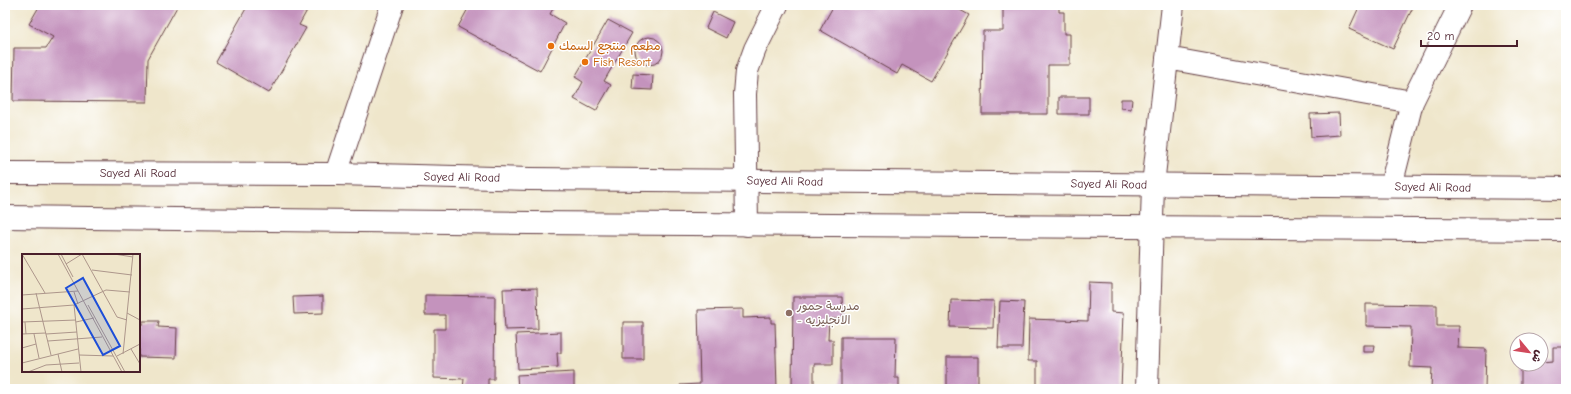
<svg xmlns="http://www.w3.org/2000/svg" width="1571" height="394" font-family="'Comic Neue','Playpen Sans Arabic',sans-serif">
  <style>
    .building { fill: #c493bd }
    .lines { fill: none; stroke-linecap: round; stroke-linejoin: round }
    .minor-casing { stroke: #633d43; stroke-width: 24 }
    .secondary-casing { stroke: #633d43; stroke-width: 24 }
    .minor { stroke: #fff; stroke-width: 22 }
    .secondary { stroke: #fff; stroke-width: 22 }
    .food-dot { fill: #e8710a; stroke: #fff; stroke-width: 1.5 }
    .education-dot { fill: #8d6e63; stroke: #fff; stroke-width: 1.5 }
    .labels { text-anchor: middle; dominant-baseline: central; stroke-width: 3; stroke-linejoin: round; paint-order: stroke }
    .food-label { font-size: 12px; fill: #c56008; stroke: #fff; text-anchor: start }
    .street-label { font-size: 12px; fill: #4a1f2b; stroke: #fff }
    .education-label { font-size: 12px; fill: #785e54; stroke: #fff; text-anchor: start }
    .inset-road { fill: none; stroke: #ad968b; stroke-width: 1 }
    .view { fill: #1d4ed8; fill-opacity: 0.15; stroke: #1d4ed8; stroke-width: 2 }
    .inset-edge { fill: none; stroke: #4a1f2b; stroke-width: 2 }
  </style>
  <rect width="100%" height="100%" fill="#fff"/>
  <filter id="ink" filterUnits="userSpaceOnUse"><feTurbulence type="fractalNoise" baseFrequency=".025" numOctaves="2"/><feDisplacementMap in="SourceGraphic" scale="8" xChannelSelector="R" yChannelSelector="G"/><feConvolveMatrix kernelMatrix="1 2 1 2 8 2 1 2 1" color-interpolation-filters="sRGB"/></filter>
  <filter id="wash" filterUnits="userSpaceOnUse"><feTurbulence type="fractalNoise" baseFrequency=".012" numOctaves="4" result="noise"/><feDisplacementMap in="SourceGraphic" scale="16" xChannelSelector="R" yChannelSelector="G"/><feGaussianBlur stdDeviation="0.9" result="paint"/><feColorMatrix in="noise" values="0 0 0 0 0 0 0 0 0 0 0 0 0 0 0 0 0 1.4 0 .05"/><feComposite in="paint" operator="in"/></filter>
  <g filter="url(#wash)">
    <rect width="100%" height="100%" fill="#efe6cb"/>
    <g id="blocks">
      <path class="building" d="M 40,5 L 178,5 L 148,59 L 147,102 L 13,101 L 14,48 L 46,48 L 53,37 L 29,24 Z
        M 248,5 L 310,5 L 299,25 L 306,28 L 269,93 L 216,62 Z
        M 470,5 L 555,5 L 550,14 L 565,23 L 540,71 L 458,27 Z
        M 834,5 L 951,5 L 969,15 L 931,81 L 902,65 L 897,74 L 820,30 Z
        M 1003,5 L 1059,5 L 1059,12 L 1064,12 L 1064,34 L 1070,34 L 1070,65 L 1048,65 L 1048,114 L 982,114 L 983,31 L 1003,31 Z
        M 1360,5 L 1414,5 L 1393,49 L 1349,29 Z
        M 713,12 L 733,22 L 726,38 L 706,28 Z
        M 608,20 L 632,33 L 604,81 L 611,85 L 596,111 L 574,99 L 583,82 L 575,77 Z
        M635 51a14 14 0 1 1 28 0a14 14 0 1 1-28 0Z
        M 633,74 L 653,75 L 652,90 L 632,89 Z
        M 1059,97 L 1089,97 L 1089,114 L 1059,114 Z
        M 1121,99 L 1132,99 L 1131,109 L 1121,108 Z
        M 1339,113 L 1340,135 L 1311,137 L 1310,114 Z
        M 1089,282 L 1111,283 L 1111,312 L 1124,313 L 1121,389 L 1037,389 L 1037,361 L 1028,361 L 1029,319 L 1088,321 Z
        M 537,288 L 538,329 L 505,330 L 503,289 Z
        M 425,295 L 495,296 L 494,379 L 488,379 L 488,389 L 463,389 L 464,379 L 434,378 L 434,329 L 445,329 L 445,315 L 425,315 Z
        M 323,296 L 323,313 L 294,314 L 293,297 Z
        M 793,297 L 842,297 L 843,319 L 829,319 L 828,340 L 833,340 L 833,364 L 814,364 L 814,389 L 792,389 Z
        M 951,300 L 994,301 L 993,328 L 950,327 Z
        M 1000,301 L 1024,302 L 1022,348 L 998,348 Z
        M 1366,304 L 1437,305 L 1437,326 L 1459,326 L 1458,348 L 1486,349 L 1485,389 L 1431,389 L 1432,368 L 1410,367 L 1411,327 L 1366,326 Z
        M 743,309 L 743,318 L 771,317 L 771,323 L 775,323 L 777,389 L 680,389 L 680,385 L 700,384 L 698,310 Z
        M 143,321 L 159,321 L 158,327 L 177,328 L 176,358 L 139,357 L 139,324 L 143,324 Z
        M 623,322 L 643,322 L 643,359 L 623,359 Z
        M 561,332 L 561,353 L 557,353 L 558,367 L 518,369 L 516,334 Z
        M 841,337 L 896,337 L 895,378 L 899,378 L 899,389 L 841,389 Z
        M 1363,345 L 1375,345 L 1374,352 L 1363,352 Z
        M 1553,347 L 1566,347 L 1566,389 L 1521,389 L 1521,364 L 1541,364 L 1541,362 L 1553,361 Z
        M 947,357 L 978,357 L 978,389 L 947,389 Z
        M 574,372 L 574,389 L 518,389 L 517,375 Z"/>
    </g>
  </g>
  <g filter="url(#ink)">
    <use href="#blocks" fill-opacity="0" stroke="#633d43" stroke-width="1"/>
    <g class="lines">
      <defs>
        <path id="minor" d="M 1167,58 L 1412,102
          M 336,174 L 392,5
          M 1391,186 L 1412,102 L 1460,5
          M 747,225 L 745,94 L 747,71 L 755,49 L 777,5
          M 1147,389 L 1153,185 L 1173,5"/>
        <path id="secondary" d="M 5,173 L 336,174 L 530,179 L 1566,188
          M 5,217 L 530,223 L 1566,230"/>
      </defs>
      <use href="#minor" class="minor-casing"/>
      <use href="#secondary" class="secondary-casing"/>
      <use href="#minor" class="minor"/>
      <use href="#secondary" class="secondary"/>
    </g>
  </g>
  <g class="food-dot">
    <circle cx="551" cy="46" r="4"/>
    <circle cx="585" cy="62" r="4"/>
  </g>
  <circle class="education-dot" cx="789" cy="313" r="4"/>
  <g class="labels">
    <g class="food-label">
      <text x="559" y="46">مطعم منتجع السمك</text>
      <text x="593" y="62">Fish Resort</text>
    </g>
    <g class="street-label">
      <text x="138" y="173">Sayed Ali Road</text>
      <text transform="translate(462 177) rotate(1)">Sayed Ali Road</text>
      <text transform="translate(785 181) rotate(1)">Sayed Ali Road</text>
      <text transform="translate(1109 184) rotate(1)">Sayed Ali Road</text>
      <text transform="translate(1433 187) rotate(1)">Sayed Ali Road</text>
    </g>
    <g class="education-label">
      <text x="797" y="306">مدرسة حمور<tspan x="797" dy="14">- الانجليزيه</tspan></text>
    </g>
  </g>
  <g transform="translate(22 254)">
    <rect width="118" height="118" fill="#efe6cb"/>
    <path class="inset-road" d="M 0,0 L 23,39M 36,0 L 100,118M 39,0 L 51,23M 60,0 L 95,63 L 105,66M 92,0 L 111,3M 44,10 L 60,0M 70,16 L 110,21M 52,38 L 56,50M 14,39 L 29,101M 0,41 L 56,37M 52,51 L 59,118M 66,51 L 103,118M 0,55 L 52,51 L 84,36 L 108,38M 105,59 L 118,66M 0,68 L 54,66M 3,68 L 4,80M 54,68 L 72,64M 0,80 L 24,79M 12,80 L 17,104M 24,80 L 55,78M 26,87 L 80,83M 0,94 L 14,90M 109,95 L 118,110M 36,100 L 40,118M 101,100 L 111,0M 57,101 L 91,102M 95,102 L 118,90M 0,109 L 56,95M 6,118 L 24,111 L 57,109"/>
    <path class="view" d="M 61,24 L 98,92 L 81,101 L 44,34 Z"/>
    <rect width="118" height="118" class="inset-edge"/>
  </g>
  <rect width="1571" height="394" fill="none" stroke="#fff" stroke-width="20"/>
  <g transform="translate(1529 352) rotate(119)"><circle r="19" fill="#ffffff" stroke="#b7a5aa"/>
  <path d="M0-3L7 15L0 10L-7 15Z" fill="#d1495b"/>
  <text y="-6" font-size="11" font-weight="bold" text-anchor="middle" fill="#4a1f2b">ش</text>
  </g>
  <path d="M1421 40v6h96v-6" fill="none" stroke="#4a1f2b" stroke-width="2"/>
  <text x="1427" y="40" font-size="12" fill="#4a1f2b" stroke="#ffffff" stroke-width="3" paint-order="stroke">20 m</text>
</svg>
